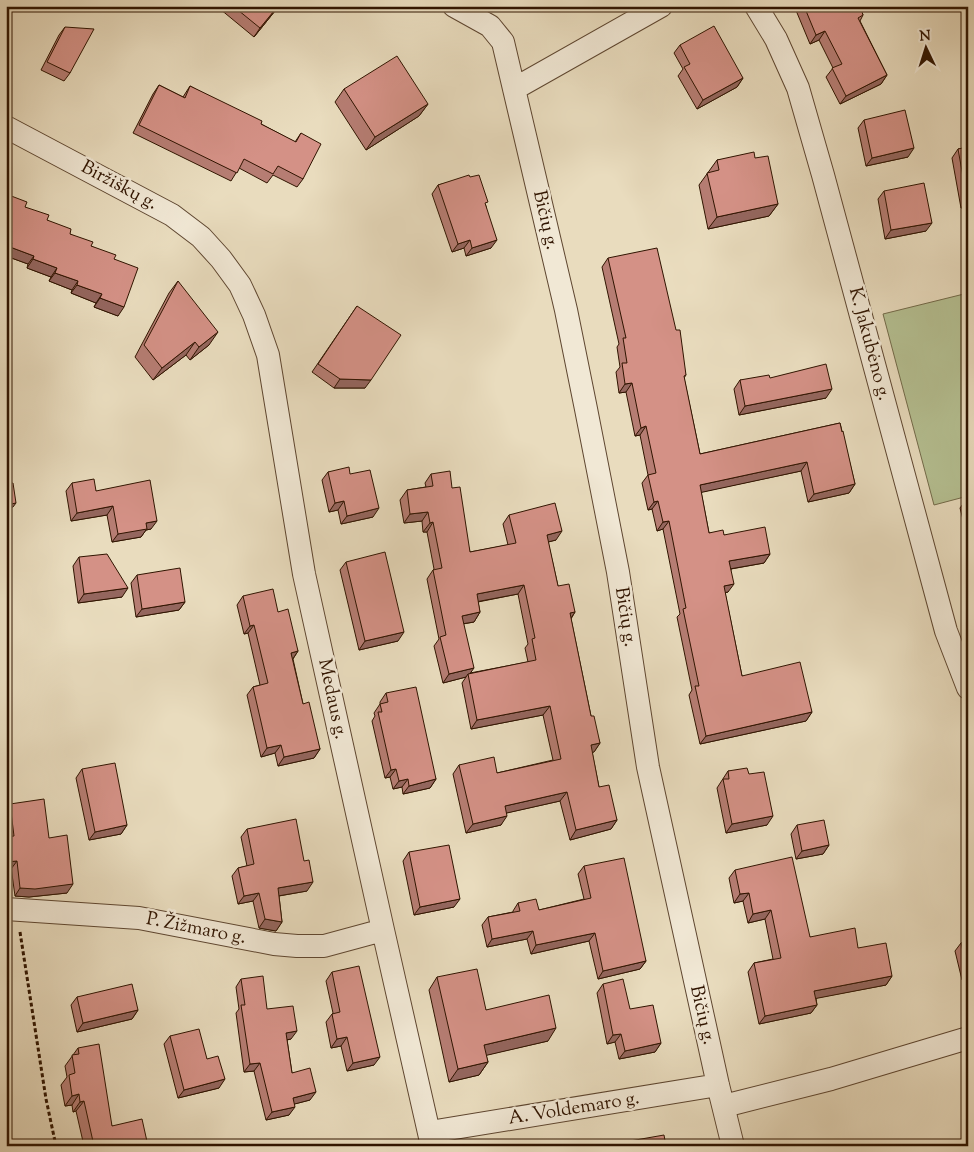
<svg xmlns="http://www.w3.org/2000/svg" width="974" height="1152" font-family="'Sorts Mill Goudy',serif">
  <style>
    .green { fill: #b5c092; stroke: #726a49 }
    .lines { fill: none; stroke-linecap: round; stroke-linejoin: round }
    .street-casing { stroke: #5e4630; stroke-width: 24 }
    .path { stroke: #301400; stroke-width: 3; stroke-dasharray: 4 2.5; stroke-linecap: butt }
    .street { stroke: #f1e8d5; stroke-width: 22 }
    .wall { fill: #b67d73; stroke: #301400; fill-rule: evenodd }
    .shaded-wall { fill: #94665e; stroke: #301400 }
    .building { fill: #d49186; stroke: #301400 }
    .labels { text-anchor: middle; dominant-baseline: central; stroke-width: 5; stroke-linejoin: round; paint-order: stroke }
    .street-label { font-size: 19px; fill: #301400; stroke: #f1e8d5 }
  </style>
  <rect width="100%" height="100%" fill="#e9dcbe"/>
  <filter id="stains"><feTurbulence type="fractalNoise" baseFrequency=".004" numOctaves="4"/><feColorMatrix values="0 0 0 0 .2 0 0 0 0 .09 0 0 0 0 .02 0 0 0 .5 -.17"/></filter>
  <radialGradient id="worn" r=".72"><stop offset=".6" stop-color="#630" stop-opacity="0"/><stop offset="1" stop-color="#630" stop-opacity=".3"/></radialGradient>
  <path class="green" d="M 968,293 L 968,496 L 934,505 L 883,314 Z"/>
  <g class="lines">
    <defs>
      <path id="street" d="M 454,6 L 490,26 L 503,42 L 566,310 L 586,409 L 618,572 L 648,767 L 718,1085 L 733,1146
        M 756,6 L 776,39 L 798,88 L 823,175 L 946,631 L 968,688
        M 514,89 L 661,6
        M 6,127 L 172,215 L 201,237 L 221,259 L 240,285 L 254,315 L 268,355 L 304,574 L 383,930 L 432,1146
        M 6,909 L 139,918 L 274,944 L 297,946 L 324,946 L 383,930
        M 724,1106 L 831,1079 L 968,1038
        M 430,1132 L 718,1085"/>
    </defs>
    <use href="#street" class="street-casing"/>
    <path class="path" d="M 20,932 L 46,1099 L 56,1146"/>
    <use href="#street" class="street"/>
  </g>
  <path class="wall" d="M 222,6 L 279,6 L 254,37 L 220,9 Z
    M 797,6 L 860,6 L 863,15 L 860,21 L 887,75 L 881,84 L 840,104 L 826,77 L 833,68 L 819,40 L 810,44 L 795,8 Z
    M 65,27 L 70,73 L 64,81 L 41,70 L 59,35 Z
    M 680,45 L 743,78 L 737,87 L 697,109 L 678,76 L 683,69 L 674,53 Z
    M 159,85 L 183,97 L 190,86 L 261,124 L 295,142 L 301,133 L 303,179 L 297,187 L 273,175 L 267,183 L 239,168 L 231,181 L 133,133 L 153,94 Z
    M 344,89 L 428,104 L 419,116 L 366,150 L 335,102 Z
    M 864,120 L 908,157 L 866,166 L 858,128 Z
    M 968,147 L 968,206 L 961,208 L 952,158 L 958,149 Z
    M 755,158 L 778,204 L 769,216 L 708,229 L 699,185 L 717,160 Z
    M 470,177 L 486,206 L 491,248 L 466,256 L 464,248 L 452,252 L 432,194 L 438,185 Z
    M 884,191 L 926,231 L 885,239 L 878,199 Z
    M 6,194 L 25,207 L 70,234 L 114,259 L 118,316 L 94,307 L 96,303 L 71,293 L 72,290 L 49,281 L 51,277 L 27,268 L 28,264 L 6,256 Z
    M 608,258 L 686,375 L 684,378 L 700,454 L 840,423 L 855,484 L 849,493 L 808,502 L 801,471 L 701,492 L 709,533 L 724,535 L 770,554 L 764,563 L 731,569 L 728,592 L 725,593 L 742,676 L 812,712 L 806,721 L 700,744 L 689,695 L 692,690 L 677,617 L 680,614 L 663,529 L 657,531 L 652,509 L 648,510 L 642,483 L 648,475 L 640,435 L 635,436 L 626,392 L 619,393 L 616,372 L 620,367 L 617,347 L 619,344 L 602,267 Z
    M 178,281 L 209,345 L 190,360 L 186,355 L 153,380 L 135,357 L 169,293 Z
    M 357,306 L 365,388 L 334,388 L 312,372 Z
    M 740,380 L 826,398 L 739,415 L 734,389 Z
    M 328,472 L 350,474 L 373,517 L 341,524 L 338,510 L 329,512 L 322,480 Z
    M 431,474 L 452,488 L 470,552 L 508,545 L 503,524 L 509,515 L 556,540 L 548,542 L 558,586 L 575,612 L 571,619 L 591,716 L 600,743 L 594,752 L 592,752 L 599,787 L 617,820 L 611,829 L 570,840 L 560,801 L 506,813 L 501,825 L 466,833 L 453,774 L 459,765 L 497,773 L 553,760 L 543,715 L 471,729 L 462,683 L 466,677 L 443,683 L 434,646 L 439,639 L 427,579 L 433,570 L 434,569 L 427,532 L 423,532 L 422,521 L 404,523 L 400,500 L 407,490 L 426,487 L 425,483 ZM 518,594 L 528,644 L 525,648 L 528,662 L 470,673 L 463,624 L 474,622 L 480,612 L 478,602 Z
    M 72,483 L 96,491 L 151,529 L 146,530 L 141,537 L 112,542 L 107,515 L 71,521 L 66,491 Z
    M 968,497 L 968,539 L 960,508 Z
    M 79,557 L 122,597 L 78,603 L 73,566 Z
    M 346,562 L 398,641 L 359,650 L 340,570 Z
    M 137,575 L 185,602 L 179,610 L 136,617 L 131,583 Z
    M 243,596 L 278,612 L 298,651 L 293,659 L 303,704 L 320,749 L 314,758 L 278,766 L 275,753 L 261,757 L 247,695 L 253,687 L 260,685 L 248,633 L 244,634 L 237,605 Z
    M 386,693 L 436,779 L 430,788 L 403,794 L 402,787 L 393,789 L 390,777 L 385,778 L 372,721 L 375,716 L 374,713 L 380,704 L 380,702 Z
    M 82,769 L 127,825 L 121,834 L 89,840 L 76,778 Z
    M 728,771 L 749,774 L 767,825 L 726,833 L 717,788 Z
    M 10,804 L 49,838 L 67,893 L 29,897 L 15,896 L 6,831 L 6,809 Z
    M 797,825 L 829,845 L 823,854 L 796,859 L 791,834 Z
    M 247,829 L 307,891 L 279,896 L 282,922 L 276,931 L 259,928 L 253,901 L 238,904 L 232,876 L 238,868 L 247,866 L 241,837 Z
    M 409,852 L 454,907 L 414,915 L 403,861 Z
    M 584,866 L 646,961 L 640,969 L 598,979 L 589,941 L 531,954 L 527,939 L 487,947 L 482,925 L 488,917 L 513,912 L 513,911 L 518,903 L 539,910 L 584,899 L 578,874 Z
    M 735,870 L 810,937 L 858,948 L 892,976 L 886,985 L 816,998 L 817,1005 L 811,1013 L 759,1024 L 748,972 L 754,963 L 773,959 L 765,919 L 748,923 L 743,901 L 734,903 L 729,878 Z
    M 968,941 L 968,979 L 962,980 L 955,951 L 961,943 Z
    M 332,972 L 374,1065 L 347,1071 L 341,1046 L 331,1048 L 326,1022 L 332,1014 L 333,1013 L 326,981 Z
    M 437,977 L 486,1010 L 548,1041 L 486,1055 L 488,1062 L 479,1075 L 449,1082 L 429,990 Z
    M 241,979 L 291,1039 L 287,1040 L 292,1073 L 310,1100 L 294,1104 L 289,1115 L 266,1120 L 254,1071 L 244,1072 L 236,1013 L 239,1009 L 236,987 Z
    M 603,984 L 661,1043 L 655,1052 L 619,1059 L 615,1042 L 607,1044 L 597,993 Z
    M 77,997 L 138,1010 L 132,1019 L 77,1032 L 71,1005 Z
    M 170,1036 L 207,1059 L 219,1088 L 178,1098 L 164,1044 Z
    M 78,1048 L 112,1126 L 148,1146 L 84,1146 L 76,1111 L 73,1112 L 72,1105 L 65,1106 L 61,1085 L 67,1077 L 65,1066 Z
    M 630,1141 L 666,1146 L 627,1146 Z"/>
  <path class="shaded-wall" d="M 278,6 L 279,6 L 254,37 L 260,28 Z
    M 825,31 L 819,40 L 810,44 L 816,35 Z
    M 887,75 L 881,84 L 840,104 L 846,96 Z
    M 743,78 L 737,87 L 697,109 L 703,100 Z
    M 428,104 L 419,116 L 366,150 L 375,137 Z
    M 914,148 L 908,157 L 866,166 L 872,158 Z
    M 967,199 L 968,206 L 961,208 Z
    M 778,204 L 769,216 L 708,229 L 717,217 Z
    M 932,223 L 926,231 L 885,239 L 891,230 Z
    M 470,240 L 464,248 L 452,252 L 458,244 Z
    M 497,240 L 491,248 L 466,256 L 472,248 Z
    M 6,241 L 12,243 L 6,251 Z
    M 10,247 L 34,256 L 28,264 L 6,256 L 6,253 Z
    M 33,259 L 57,268 L 51,277 L 27,268 Z
    M 55,273 L 78,281 L 72,290 L 49,281 Z
    M 77,285 L 102,294 L 96,303 L 71,293 Z
    M 100,298 L 124,307 L 118,316 L 94,307 Z
    M 218,332 L 209,345 L 190,360 L 199,347 Z
    M 195,342 L 186,355 L 153,380 L 162,368 Z
    M 340,379 L 371,380 L 365,388 L 334,388 Z
    M 632,383 L 626,392 L 619,393 L 625,384 Z
    M 832,389 L 826,398 L 739,415 L 745,406 Z
    M 646,426 L 640,435 L 635,436 L 641,428 Z
    M 807,462 L 801,471 L 694,494 L 700,485 Z
    M 855,484 L 849,493 L 808,502 L 814,494 Z
    M 344,501 L 338,510 L 329,512 L 335,503 Z
    M 658,501 L 652,509 L 648,510 L 654,502 Z
    M 16,503 L 13,507 L 6,509 L 6,505 Z
    M 113,506 L 107,515 L 71,521 L 77,513 Z
    M 379,508 L 373,517 L 341,524 L 347,516 Z
    M 428,512 L 422,521 L 404,523 L 410,514 Z
    M 157,521 L 151,529 L 146,530 L 141,537 L 112,542 L 118,534 L 146,523 Z
    M 669,521 L 663,529 L 657,531 L 663,522 Z
    M 433,522 L 427,532 L 423,532 L 430,523 Z
    M 562,531 L 556,540 L 540,544 L 547,535 Z
    M 770,554 L 764,563 L 724,570 L 729,561 Z
    M 734,584 L 728,592 L 718,594 L 724,586 Z
    M 524,585 L 518,594 L 470,603 L 477,594 Z
    M 128,588 L 122,597 L 78,603 L 84,594 Z
    M 185,602 L 179,610 L 136,617 L 142,609 Z
    M 480,612 L 474,622 L 455,625 L 462,616 Z
    M 575,612 L 569,621 L 570,613 Z
    M 254,625 L 248,633 L 244,634 L 250,626 Z
    M 404,632 L 398,641 L 359,650 L 365,641 Z
    M 298,651 L 292,660 L 291,653 Z
    M 474,668 L 469,675 L 468,674 L 466,677 L 443,683 L 449,674 Z
    M 550,706 L 543,715 L 471,729 L 477,720 Z
    M 812,712 L 806,721 L 700,744 L 706,736 Z
    M 600,743 L 594,752 L 585,754 L 591,745 Z
    M 281,745 L 275,753 L 261,757 L 267,748 Z
    M 320,749 L 314,758 L 278,766 L 284,757 Z
    M 396,769 L 390,777 L 385,778 L 391,770 Z
    M 408,779 L 402,787 L 393,789 L 399,781 Z
    M 436,779 L 430,788 L 403,794 L 409,786 Z
    M 567,792 L 560,801 L 498,815 L 505,806 Z
    M 507,816 L 501,825 L 466,833 L 473,824 Z
    M 773,816 L 767,825 L 726,833 L 732,824 Z
    M 617,820 L 611,829 L 570,840 L 576,830 Z
    M 127,825 L 121,834 L 89,840 L 95,832 Z
    M 829,845 L 823,854 L 796,859 L 802,851 Z
    M 17,861 L 11,869 L 6,870 L 6,862 Z
    M 313,882 L 307,891 L 272,897 L 278,888 Z
    M 73,884 L 67,893 L 29,897 L 15,896 L 20,888 Z
    M 259,893 L 253,901 L 238,904 L 244,896 Z
    M 749,893 L 743,901 L 734,903 L 740,894 Z
    M 460,899 L 454,907 L 414,915 L 420,907 Z
    M 771,910 L 765,919 L 748,923 L 753,914 Z
    M 265,919 L 282,922 L 276,931 L 259,928 Z
    M 533,931 L 527,939 L 487,947 L 492,939 Z
    M 595,933 L 589,941 L 531,954 L 536,945 Z
    M 646,961 L 640,969 L 598,979 L 603,971 Z
    M 968,972 L 968,979 L 962,980 Z
    M 892,976 L 886,985 L 808,1000 L 814,991 Z
    M 817,1005 L 811,1013 L 759,1024 L 765,1016 Z
    M 138,1010 L 132,1019 L 77,1032 L 83,1023 Z
    M 556,1028 L 548,1041 L 475,1058 L 484,1045 Z
    M 297,1031 L 291,1039 L 281,1041 L 286,1033 Z
    M 621,1034 L 615,1042 L 607,1044 L 613,1035 Z
    M 347,1037 L 341,1046 L 331,1048 L 337,1039 Z
    M 661,1043 L 655,1052 L 619,1059 L 625,1051 Z
    M 380,1057 L 374,1065 L 347,1071 L 353,1063 Z
    M 488,1062 L 479,1075 L 449,1082 L 458,1069 Z
    M 260,1063 L 254,1071 L 244,1072 L 250,1064 Z
    M 225,1079 L 219,1088 L 178,1098 L 184,1090 Z
    M 316,1092 L 310,1100 L 287,1106 L 293,1098 Z
    M 79,1094 L 72,1105 L 65,1106 L 72,1096 Z
    M 84,1101 L 76,1111 L 73,1112 L 80,1102 Z
    M 295,1107 L 289,1115 L 266,1120 L 272,1112 Z"/>
  <path class="building" d="M 233,6 L 278,6 L 260,28 Z
    M 804,6 L 860,6 L 863,15 L 858,18 L 887,75 L 846,96 L 832,68 L 842,64 L 825,31 L 816,35 Z
    M 714,26 L 743,78 L 703,100 L 684,67 L 690,64 L 680,45 Z
    M 65,27 L 94,29 L 70,73 L 47,62 Z
    M 397,56 L 428,104 L 375,137 L 344,89 Z
    M 159,85 L 185,98 L 190,86 L 262,121 L 261,124 L 296,142 L 301,133 L 321,144 L 303,179 L 278,166 L 273,174 L 244,159 L 237,173 L 139,125 Z
    M 905,110 L 914,148 L 872,158 L 864,120 Z
    M 968,147 L 968,199 L 967,199 L 958,149 Z
    M 754,152 L 755,158 L 768,156 L 778,204 L 717,217 L 707,173 L 719,170 L 717,160 Z
    M 469,175 L 470,177 L 479,175 L 488,202 L 485,203 L 497,240 L 472,248 L 470,240 L 458,244 L 438,185 Z
    M 924,183 L 932,223 L 891,230 L 884,191 Z
    M 6,194 L 27,202 L 25,207 L 49,215 L 47,220 L 71,229 L 70,234 L 93,242 L 91,246 L 116,255 L 114,259 L 138,268 L 124,307 L 100,298 L 102,294 L 77,285 L 78,281 L 55,273 L 57,268 L 33,259 L 34,256 L 10,247 L 12,243 L 6,241 Z
    M 657,248 L 676,330 L 680,330 L 686,375 L 684,376 L 700,454 L 840,423 L 842,432 L 843,431 L 855,484 L 814,494 L 807,462 L 700,485 L 709,533 L 723,530 L 724,535 L 765,527 L 770,554 L 729,561 L 734,584 L 724,586 L 742,676 L 800,662 L 812,712 L 706,736 L 695,686 L 699,686 L 683,609 L 686,608 L 669,521 L 663,522 L 658,501 L 654,502 L 648,475 L 656,473 L 646,426 L 641,428 L 632,383 L 625,384 L 622,363 L 627,363 L 623,338 L 626,338 L 608,258 Z
    M 178,281 L 218,332 L 199,347 L 195,342 L 162,368 L 144,345 Z
    M 357,306 L 401,335 L 371,380 L 340,379 L 318,364 Z
    M 826,364 L 832,389 L 745,406 L 740,380 L 769,375 L 770,378 Z
    M 349,467 L 350,474 L 370,470 L 379,508 L 347,516 L 344,501 L 335,503 L 328,472 Z
    M 450,471 L 452,488 L 460,487 L 470,552 L 516,543 L 509,515 L 555,503 L 562,531 L 547,535 L 558,586 L 569,584 L 575,612 L 570,613 L 591,716 L 594,716 L 600,743 L 591,745 L 599,787 L 609,785 L 617,820 L 576,830 L 567,792 L 505,806 L 507,816 L 473,824 L 459,765 L 494,757 L 497,773 L 561,759 L 550,706 L 477,720 L 468,674 L 536,660 L 532,639 L 535,638 L 524,585 L 477,594 L 480,612 L 462,616 L 474,668 L 449,674 L 440,637 L 446,635 L 433,570 L 442,568 L 433,522 L 430,523 L 428,512 L 410,514 L 407,490 L 433,486 L 431,474 Z
    M 94,479 L 96,491 L 150,480 L 157,521 L 146,523 L 147,529 L 118,534 L 113,506 L 77,513 L 72,483 Z
    M 13,483 L 16,503 L 6,505 L 6,484 Z
    M 385,552 L 404,632 L 365,641 L 346,562 Z
    M 107,554 L 128,588 L 84,594 L 79,557 Z
    M 180,568 L 185,602 L 142,609 L 137,575 Z
    M 273,589 L 278,612 L 288,609 L 298,651 L 291,653 L 303,704 L 309,702 L 320,749 L 284,757 L 281,745 L 267,748 L 253,687 L 268,683 L 254,625 L 250,626 L 243,596 Z
    M 416,687 L 436,779 L 409,786 L 408,779 L 399,781 L 396,769 L 391,770 L 378,712 L 382,712 L 380,704 L 388,702 L 386,693 Z
    M 115,763 L 127,825 L 95,832 L 82,769 Z
    M 747,768 L 749,774 L 764,772 L 773,816 L 732,824 L 723,779 L 729,779 L 728,771 Z
    M 44,799 L 49,838 L 67,835 L 73,884 L 35,889 L 20,888 L 17,861 L 6,862 L 6,837 L 14,836 L 10,804 Z
    M 296,819 L 304,861 L 309,860 L 313,882 L 278,888 L 282,922 L 265,919 L 259,893 L 244,896 L 238,868 L 254,864 L 247,829 Z
    M 824,820 L 829,845 L 802,851 L 797,825 Z
    M 449,845 L 460,899 L 420,907 L 409,852 Z
    M 792,857 L 810,937 L 855,928 L 858,948 L 886,943 L 892,976 L 814,991 L 817,1005 L 765,1016 L 754,963 L 781,958 L 771,910 L 753,914 L 749,893 L 740,894 L 735,870 Z
    M 624,858 L 646,961 L 603,971 L 595,933 L 536,945 L 533,931 L 492,939 L 488,917 L 520,911 L 518,903 L 536,899 L 539,910 L 591,898 L 584,866 Z
    M 968,941 L 968,971 L 961,943 Z
    M 359,966 L 380,1057 L 353,1063 L 347,1037 L 337,1039 L 332,1014 L 340,1012 L 332,972 Z
    M 477,969 L 486,1010 L 549,995 L 556,1028 L 484,1045 L 488,1062 L 458,1069 L 437,977 Z
    M 263,976 L 267,1009 L 293,1006 L 297,1031 L 286,1033 L 292,1073 L 310,1068 L 316,1092 L 293,1098 L 295,1107 L 272,1112 L 260,1063 L 250,1064 L 241,1005 L 245,1005 L 241,979 Z
    M 623,979 L 630,1009 L 653,1005 L 661,1043 L 625,1051 L 621,1034 L 613,1035 L 603,984 Z
    M 132,984 L 138,1010 L 83,1023 L 77,997 Z
    M 199,1029 L 207,1059 L 218,1056 L 225,1079 L 184,1090 L 170,1036 Z
    M 99,1044 L 112,1126 L 142,1119 L 148,1146 L 94,1146 L 84,1101 L 80,1102 L 79,1094 L 72,1096 L 69,1075 L 75,1073 L 72,1055 L 79,1054 L 78,1048 Z
    M 664,1135 L 666,1146 L 631,1146 L 630,1141 Z"/>
  <g class="labels">
    <g class="street-label">
      <text transform="translate(119 186) rotate(28)">Biržiškų g.</text>
      <text transform="translate(545 220) rotate(77)">Bičių g.</text>
      <text transform="translate(869 344) rotate(75)">K. Jakubėno g.</text>
      <text transform="translate(625 617) rotate(81)">Bičių g.</text>
      <text transform="translate(332 699) rotate(78)">Medaus g.</text>
      <text transform="translate(196 929) rotate(11)">P. Žižmaro g.</text>
      <text transform="translate(702 1015) rotate(77)">Bičių g.</text>
      <text transform="translate(574 1109) rotate(-9)">A. Voldemaro g.</text>
    </g>
  </g>
  <rect width="974" height="1152" fill="none" stroke="#e9dcbe" stroke-width="25"/>
  <rect x="8" y="8" width="959" height="1137" fill="none" stroke="#301400" stroke-width="2.5"/>
  <rect x="12" y="12" width="949" height="1127" fill="none" stroke="#301400"/>
  <g transform="translate(926 48) rotate(356)" stroke="#f1e8d5" stroke-width="4" paint-order="stroke">
  <path d="M0-4L9 19L0 12L-9 19Z" fill="#301400"/>
  <text y="-8" font-size="14" font-weight="bold" text-anchor="middle" fill="#301400">N</text>
  </g>
  <rect width="100%" height="100%" filter="url(#stains)"/>
  <rect width="100%" height="100%" fill="url(#worn)"/>
</svg>
